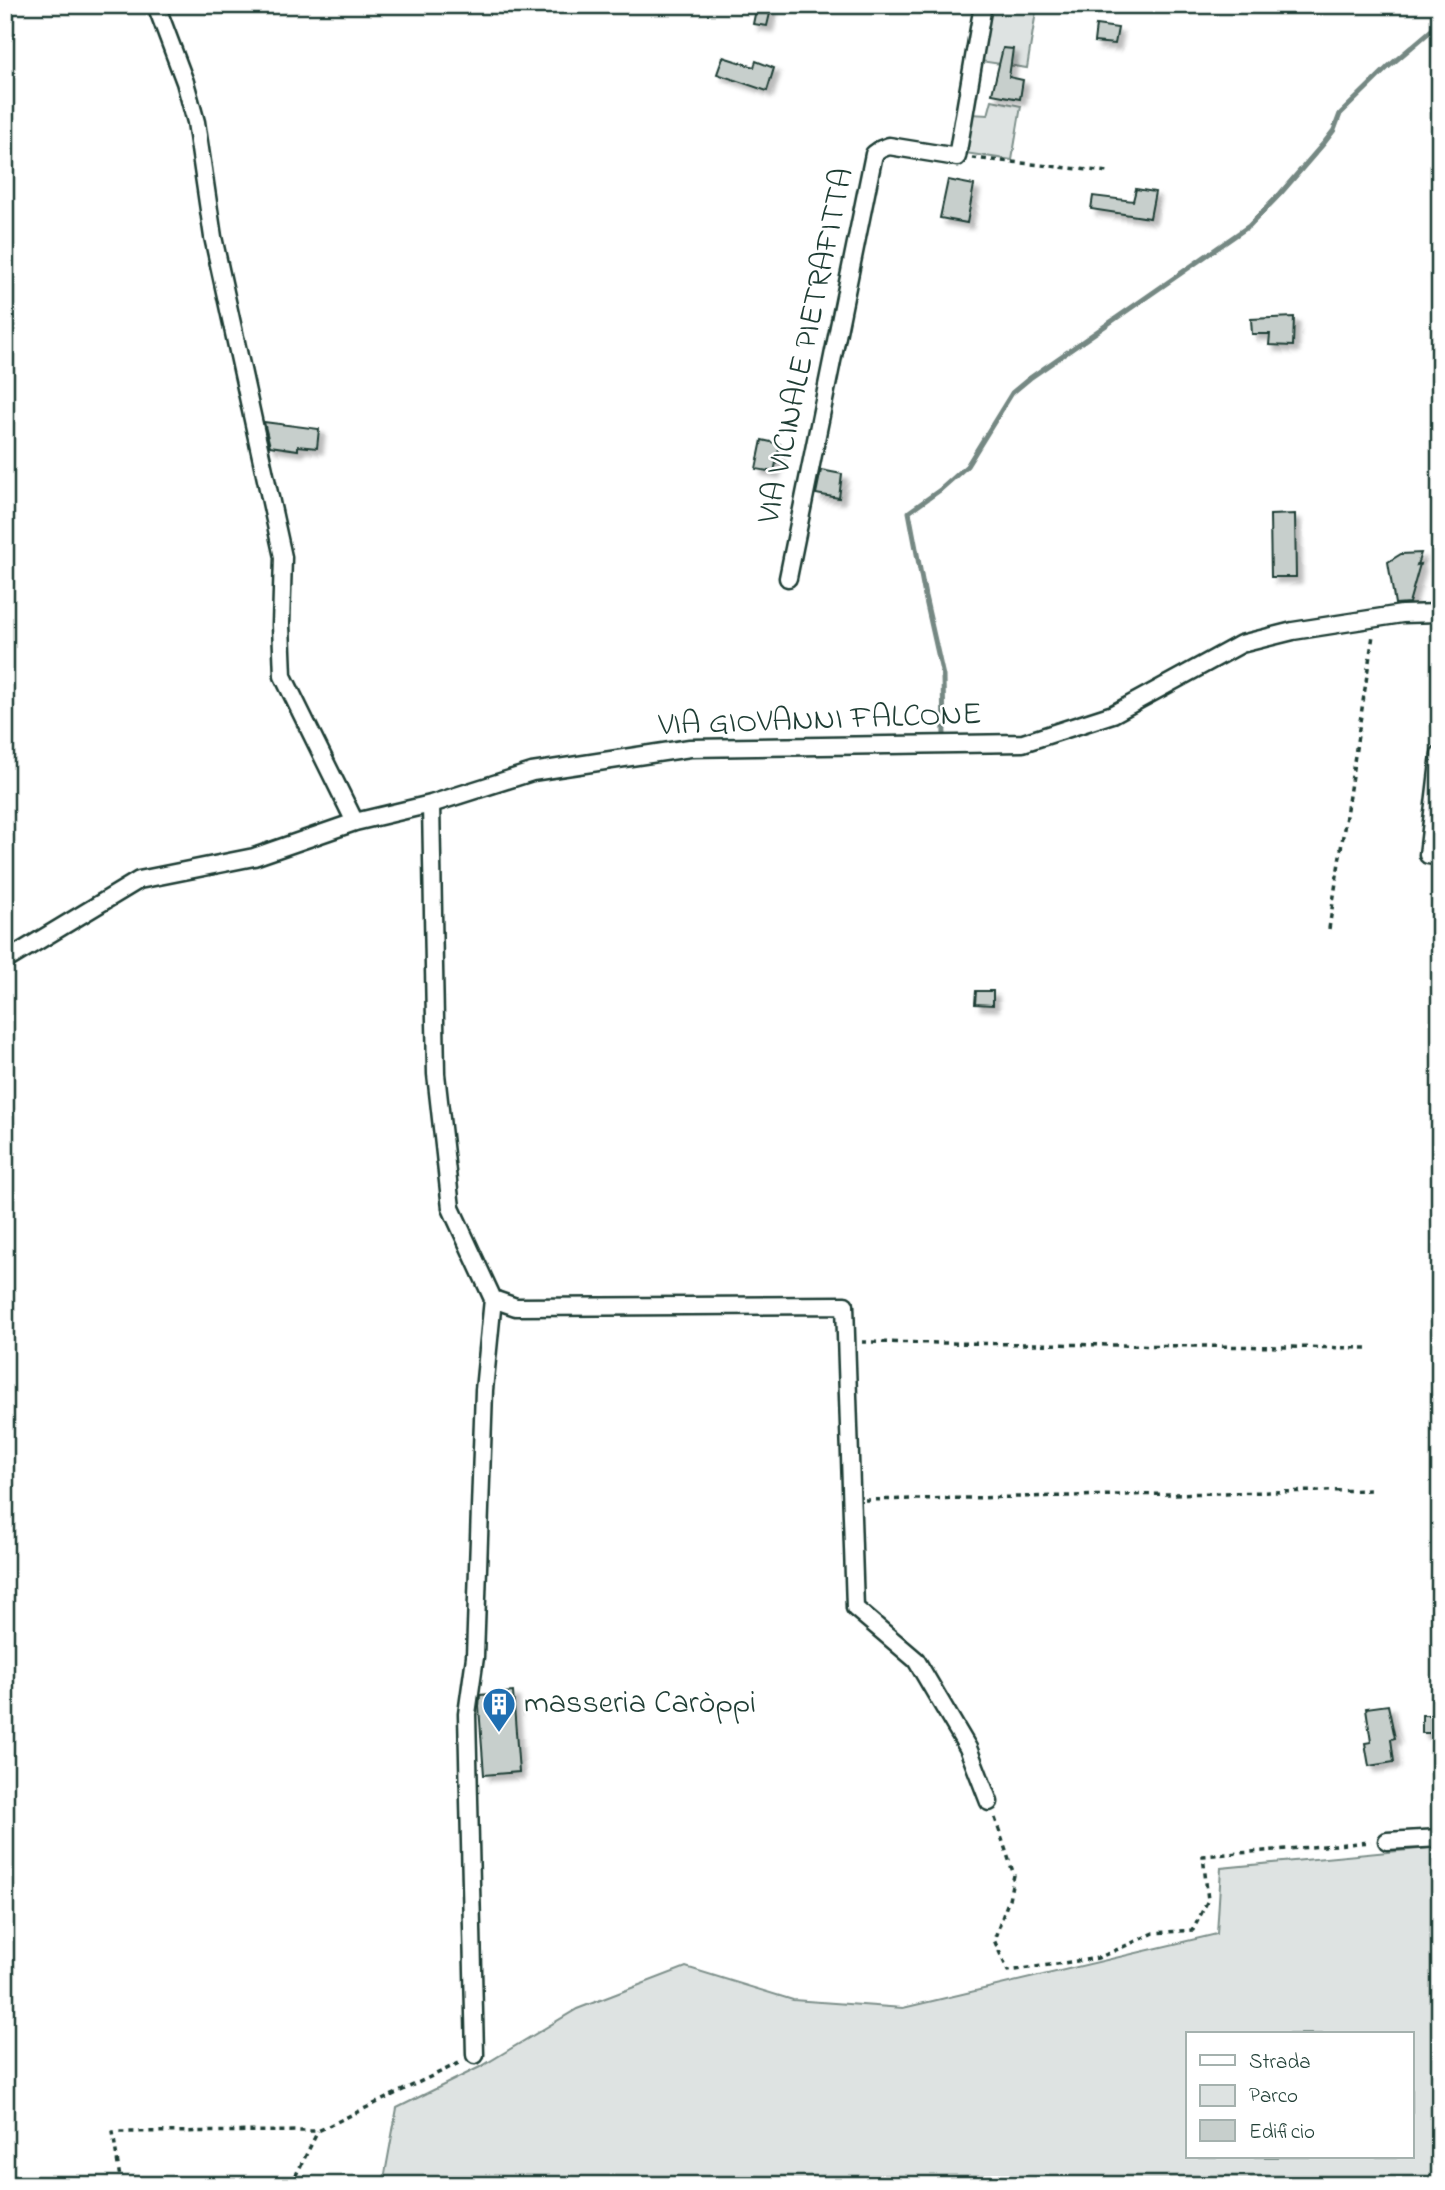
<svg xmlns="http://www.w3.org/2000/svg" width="1445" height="2190" font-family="'Indie Flower',sans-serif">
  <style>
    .green { fill: #dee3e2; stroke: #7e908b; stroke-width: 2; fill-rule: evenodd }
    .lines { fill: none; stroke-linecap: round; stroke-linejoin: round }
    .stream { stroke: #758883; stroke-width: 5 }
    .building { fill: #c7cfcc; stroke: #1f3d34; stroke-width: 2; filter: url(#shadow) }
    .street-casing { stroke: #1f3d34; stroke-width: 21 }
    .path { stroke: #1f3d34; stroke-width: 3.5; stroke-dasharray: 5 5; stroke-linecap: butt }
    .street { stroke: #fff; stroke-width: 16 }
    .labels { text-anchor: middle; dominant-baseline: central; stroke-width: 5; stroke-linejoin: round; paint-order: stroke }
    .street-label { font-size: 32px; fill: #1f3d34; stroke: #fff }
    .poi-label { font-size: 32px; fill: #1f3d34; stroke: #fff; text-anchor: start }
  </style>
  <defs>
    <filter id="shadow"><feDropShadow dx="5.5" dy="5.5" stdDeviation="2" flood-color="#0004"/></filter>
  </defs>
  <rect width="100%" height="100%" fill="#fff"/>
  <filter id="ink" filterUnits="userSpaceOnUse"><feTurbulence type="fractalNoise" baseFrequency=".0143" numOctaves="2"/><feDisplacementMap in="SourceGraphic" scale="14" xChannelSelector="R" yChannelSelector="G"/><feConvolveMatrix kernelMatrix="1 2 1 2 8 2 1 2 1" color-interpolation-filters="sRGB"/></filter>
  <g filter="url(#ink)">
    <path class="green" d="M 989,5 L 1037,5 L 1027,68 L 980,61 Z
      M 992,100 L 1021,106 L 1012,160 L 965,153 L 971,114 L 988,115 Z
      M 1440,1847 L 1440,2185 L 383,2185 L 397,2108 L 482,2066 L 577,2009 L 686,1967 L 793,2000 L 903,2008 L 1217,1934 L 1221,1868 ZM 1188,2034 L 1412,2034 L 1412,2157 L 1188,2157 Z"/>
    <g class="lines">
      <path class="stream" d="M 944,736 L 943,676 L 925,596 L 909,512 L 940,490 L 967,466 L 1012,393 L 1030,378 L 1249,226 L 1280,194 L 1324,143 L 1334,130 L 1340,114 L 1388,67 L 1440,23"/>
    </g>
    <path class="building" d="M 757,5 L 772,5 L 767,26 L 753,24 Z
      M 1096,25 L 1118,28 L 1115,44 L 1094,42 Z
      M 1003,48 L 1013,49 L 1009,77 L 1023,80 L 1020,99 L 992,94 Z
      M 723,57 L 754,67 L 756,61 L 774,68 L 767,91 L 717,74 Z
      M 948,180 L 974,185 L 967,223 L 940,218 Z
      M 1136,189 L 1155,192 L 1150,218 L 1091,209 L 1093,196 L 1133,201 Z
      M 1294,317 L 1293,346 L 1269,345 L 1270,334 L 1252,334 L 1251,319 Z
      M 264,422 L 319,429 L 317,448 L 298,446 L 298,450 L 270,446 Z
      M 762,440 L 780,444 L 774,472 L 756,469 Z
      M 821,470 L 842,474 L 839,498 L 816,494 Z
      M 1295,514 L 1296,577 L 1271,577 L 1270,515 Z
      M 1421,553 L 1417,565 L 1420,564 L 1409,603 L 1395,604 L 1388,562 L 1401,554 Z
      M 976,991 L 993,991 L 993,1005 L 975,1004 Z
      M 513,1692 L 519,1772 L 484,1775 L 479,1707 L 480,1695 Z
      M 1388,1705 L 1395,1738 L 1391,1739 L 1394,1762 L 1369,1766 L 1365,1743 L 1371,1742 L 1366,1708 Z
      M 1422,1715 L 1440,1715 L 1440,1733 L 1422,1733 Z"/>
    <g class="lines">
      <defs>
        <path id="street" d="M 156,5 L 185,82 L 196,122 L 213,237 L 283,557 L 281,625 L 283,676 L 355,822
          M 788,578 L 874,154 L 881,149 L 889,146 L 957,157 L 983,5
          M 1440,754 L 1428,855 L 1440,857
          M 431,804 L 436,1074 L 451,1208 L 493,1299 L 516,1307 L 845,1305 L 855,1608 L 916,1660 L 968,1748 L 989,1802
          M 5,961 L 139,880 L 254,857 L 355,822 L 431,804 L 532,772 L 690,748 L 1023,743 L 1113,714 L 1241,644 L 1293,631 L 1402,614 L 1440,613
          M 1387,1841 L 1440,1838
          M 475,2055 L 467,1714 L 475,1657 L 484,1390 L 493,1299"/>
      </defs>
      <use href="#street" class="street-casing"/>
      <path class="path" d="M 972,158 L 1109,172
        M 1329,929 L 1373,635
        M 862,1342 L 1368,1348
        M 865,1500 L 1374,1490
        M 995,1818 L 1014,1875 L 1009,1899 L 994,1940 L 1008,1971 L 1098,1958 L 1154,1933 L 1193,1930 L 1208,1900 L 1203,1856 L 1371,1842
        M 121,2185 L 113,2132 L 318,2131 L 461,2062
        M 291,2185 L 318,2131"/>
      <use href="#street" class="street"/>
    </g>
  </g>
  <defs>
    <symbol id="building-pin" viewBox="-11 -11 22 30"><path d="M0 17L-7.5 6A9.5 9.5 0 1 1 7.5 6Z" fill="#1f6fb2" stroke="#fff"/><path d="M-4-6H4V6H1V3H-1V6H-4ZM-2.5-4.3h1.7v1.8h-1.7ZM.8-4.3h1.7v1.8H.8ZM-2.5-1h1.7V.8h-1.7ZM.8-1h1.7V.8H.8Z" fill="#fff"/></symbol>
  </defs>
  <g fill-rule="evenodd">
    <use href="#building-pin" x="480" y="1685" width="38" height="52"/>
  </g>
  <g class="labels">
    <g class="street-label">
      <text transform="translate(807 346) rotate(-78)">VIA VICINALE PIETRAFITTA</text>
      <text transform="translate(820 721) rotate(-2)">VIA GIOVANNI FALCONE</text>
    </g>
    <g class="poi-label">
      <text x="524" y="1704">masseria Caròppi</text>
    </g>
  </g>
  <rect width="1445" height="2190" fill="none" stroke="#fff" stroke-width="28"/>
  <rect x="14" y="14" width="1417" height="2162" fill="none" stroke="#1f3d34" stroke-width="2.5" filter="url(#ink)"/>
  <rect x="1186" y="2032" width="228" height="126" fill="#ffffff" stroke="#a5b1ae" stroke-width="2"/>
  <rect x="1200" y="2055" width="35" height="10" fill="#ffffff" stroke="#a5b1ae" stroke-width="2"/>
  <text x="1249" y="2068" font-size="21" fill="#1f3d34">Strada</text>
  <rect x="1200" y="2085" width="35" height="21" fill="#dee3e2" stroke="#a5b1ae" stroke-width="2"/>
  <text x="1249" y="2102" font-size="21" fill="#1f3d34">Parco</text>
  <rect x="1200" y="2120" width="35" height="21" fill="#c7cfcc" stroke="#a5b1ae" stroke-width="2"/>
  <text x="1249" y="2138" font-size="21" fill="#1f3d34">Edificio</text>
</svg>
